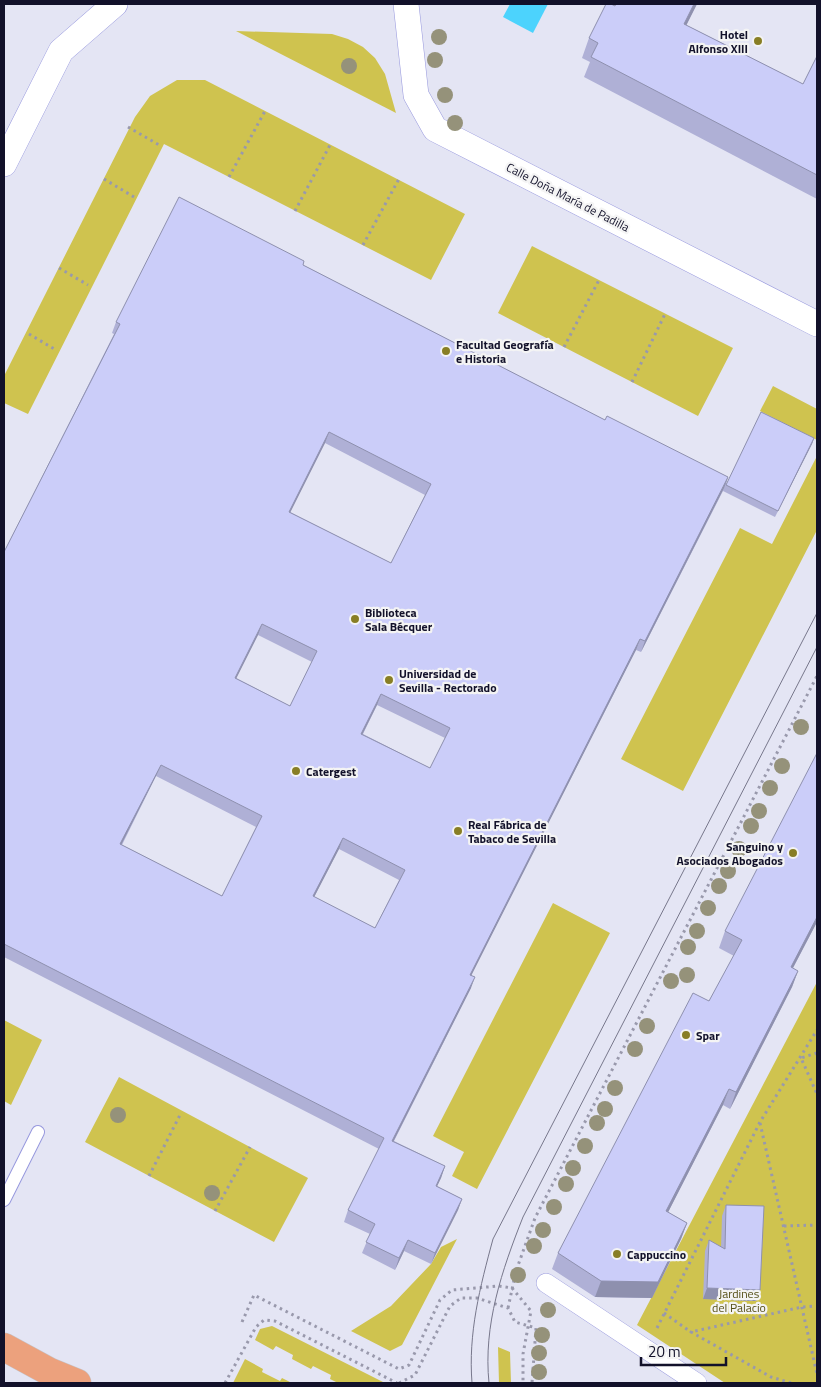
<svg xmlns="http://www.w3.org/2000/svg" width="821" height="1387" font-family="'Titillium Web',sans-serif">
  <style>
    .green { fill: #cfc34f }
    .water { fill: #4cd3fd }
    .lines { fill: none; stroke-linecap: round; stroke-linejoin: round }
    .service-casing { stroke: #9899de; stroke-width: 14 }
    .pedestrian-casing { stroke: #9899de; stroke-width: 20 }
    .minor-casing { stroke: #9899de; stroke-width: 26 }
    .primary-casing { stroke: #c6c6cc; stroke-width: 29 }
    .path { stroke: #9999ac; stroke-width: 3; stroke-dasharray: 2.5 4; stroke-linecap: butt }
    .service { stroke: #fff; stroke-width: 12 }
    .pedestrian { stroke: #fff; stroke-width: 19 }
    .minor { stroke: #fff; stroke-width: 25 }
    .primary { stroke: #eca17d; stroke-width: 28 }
    .tram { stroke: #77778b; stroke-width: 1 }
    .tree { fill: #95927a }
    .wall { fill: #afb0d6; fill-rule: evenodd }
    .shaded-wall { fill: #8e90ae }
    .building { fill: #cbcdf9; stroke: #8e90ae; fill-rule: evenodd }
    .poi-dot { fill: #887e25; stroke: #f4f4f4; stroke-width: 2 }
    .labels { text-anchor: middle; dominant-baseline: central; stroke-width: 4.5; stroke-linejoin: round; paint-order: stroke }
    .poi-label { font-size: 12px; font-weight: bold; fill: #12112a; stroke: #f4f4f4; text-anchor: start }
    .street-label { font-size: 12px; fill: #12112a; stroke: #f4f4f4 }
    .park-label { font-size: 12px; fill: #554f16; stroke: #f4f4f4 }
  </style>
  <rect width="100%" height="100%" fill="#e4e5f4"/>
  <path class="green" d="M 236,31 L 332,34 L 348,39 L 363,47 L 375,58 L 385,74 L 396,113 Z
    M 177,80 L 205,80 L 465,214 L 431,280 L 164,144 L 28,414 L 4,403 L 4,376 L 135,117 L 150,96 Z
    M 532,246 L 733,348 L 698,416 L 498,313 Z
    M 773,386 L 817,409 L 817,440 L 760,411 Z
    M 817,456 L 817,530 L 683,791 L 621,759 L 740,528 L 772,544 Z
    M 553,903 L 610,933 L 477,1189 L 452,1176 L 464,1152 L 433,1136 Z
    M 817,982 L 817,1383 L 725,1383 L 637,1325 Z
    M 4,1020 L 42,1040 L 11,1105 L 4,1101 Z
    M 119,1077 L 308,1178 L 274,1242 L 85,1142 Z
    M 457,1239 L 402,1345 L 390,1351 L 351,1331 L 391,1306 L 431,1264 L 441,1247 Z
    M 272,1326 L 383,1382 L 385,1383 L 338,1383 L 330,1379 L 331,1375 L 313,1366 L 311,1369 L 292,1359 L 293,1355 L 276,1346 L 273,1350 L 255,1340 L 260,1329 Z
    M 498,1347 L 510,1352 L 511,1383 L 499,1383 Z
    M 245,1359 L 263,1369 L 262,1372 L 280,1381 L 282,1378 L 292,1383 L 233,1383 Z"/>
  <path class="water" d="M 510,4 L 548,4 L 533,33 L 503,17 Z"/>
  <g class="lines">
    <defs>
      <path id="service" d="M 4,1200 L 38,1132"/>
      <path id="pedestrian" d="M 546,1283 L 697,1383"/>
      <path id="minor" d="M 406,4 L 416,95 L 435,129 L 817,324
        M 4,164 L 61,51 L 115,4"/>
      <path id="primary" d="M 4,1347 L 50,1372 L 77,1383"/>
    </defs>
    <use href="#service" class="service-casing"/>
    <use href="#pedestrian" class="pedestrian-casing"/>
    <use href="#minor" class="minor-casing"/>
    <use href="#primary" class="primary-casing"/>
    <path class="path" d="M 128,127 L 159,145
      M 229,177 L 265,111
      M 104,179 L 134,197
      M 295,211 L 330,145
      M 363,245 L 400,177
      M 59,268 L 88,285
      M 29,334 L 56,350
      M 564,347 L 599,280
      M 632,382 L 665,314
      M 817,1053 L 801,1058 L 817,1094
      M 760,1123 L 817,1374
      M 149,1176 L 181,1113
      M 215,1211 L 250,1147
      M 784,1226 L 817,1225
      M 508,1308 L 516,1271 L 535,1218 L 817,676
      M 664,1313 L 691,1332
      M 242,1322 L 254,1295 L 399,1369 L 409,1365 L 440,1300 L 452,1290 L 499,1286 L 512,1288 L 531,1311 L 523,1354 L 523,1383
      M 657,1328 L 760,1122 L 817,1030
      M 225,1383 L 256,1327 L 264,1320 L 275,1321 L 397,1383
      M 399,1383 L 415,1375 L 450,1306 L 461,1298 L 477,1298 L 508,1308 L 515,1322 L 536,1328 L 532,1383
      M 791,1383 L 771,1377 L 691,1332 L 802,1307 L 817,1306"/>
    <use href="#service" class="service"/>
    <use href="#pedestrian" class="pedestrian"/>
    <use href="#minor" class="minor"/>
    <use href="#primary" class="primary"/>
    <path class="tram" d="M 472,1383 C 468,1333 480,1287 493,1239 L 817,613
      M 489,1383 C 483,1325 502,1270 523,1217 L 817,647"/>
  </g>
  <g class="tree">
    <circle cx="439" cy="37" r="8"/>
    <circle cx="435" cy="60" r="8"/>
    <circle cx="349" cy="66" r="8"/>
    <circle cx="445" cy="95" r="8"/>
    <circle cx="455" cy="123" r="8"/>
    <circle cx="801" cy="727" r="8"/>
    <circle cx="782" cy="766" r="8"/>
    <circle cx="770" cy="788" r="8"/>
    <circle cx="759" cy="811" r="8"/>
    <circle cx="751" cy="826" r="8"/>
    <circle cx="739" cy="849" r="8"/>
    <circle cx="728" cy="871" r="8"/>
    <circle cx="719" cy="886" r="8"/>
    <circle cx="708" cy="908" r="8"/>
    <circle cx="697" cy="931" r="8"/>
    <circle cx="688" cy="947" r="8"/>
    <circle cx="687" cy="975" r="8"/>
    <circle cx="671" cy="981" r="8"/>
    <circle cx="647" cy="1026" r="8"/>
    <circle cx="635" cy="1049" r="8"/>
    <circle cx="615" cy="1088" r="8"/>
    <circle cx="605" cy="1109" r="8"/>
    <circle cx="118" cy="1115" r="8"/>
    <circle cx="597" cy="1123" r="8"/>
    <circle cx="585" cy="1146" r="8"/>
    <circle cx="573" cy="1168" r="8"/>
    <circle cx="566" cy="1184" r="8"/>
    <circle cx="212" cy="1193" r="8"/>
    <circle cx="554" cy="1207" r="8"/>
    <circle cx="543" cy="1230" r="8"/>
    <circle cx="534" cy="1246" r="8"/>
    <circle cx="518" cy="1275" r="8"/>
    <circle cx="548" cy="1310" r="8"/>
    <circle cx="542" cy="1335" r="8"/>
    <circle cx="539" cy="1353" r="8"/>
    <circle cx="539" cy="1372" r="8"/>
  </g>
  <path class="wall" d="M 697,4 L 686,25 L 803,84 L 817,56 L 817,199 L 584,77 L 590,62 L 582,58 L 589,38 L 615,6 Z
    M 303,265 L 605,420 L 728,477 L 726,484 L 814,438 L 812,444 L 775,517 L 723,491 L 724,489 L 641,652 L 636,650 L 471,975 L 471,988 L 394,1141 L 445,1166 L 441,1178 L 437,1186 L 462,1199 L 458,1210 L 431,1264 L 404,1251 L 395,1270 L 362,1253 L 370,1234 L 344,1222 L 348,1210 L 379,1149 L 4,957 L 4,552 L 114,334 L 112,333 L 116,322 ZM 325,443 L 425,495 L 391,563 L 290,512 ZM 258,635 L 312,662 L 290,706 L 236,678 ZM 377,705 L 445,738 L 430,768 L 363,734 ZM 156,776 L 256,827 L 222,896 L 122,845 ZM 339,849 L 399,880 L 375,928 L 314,897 Z
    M 817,922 L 793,968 L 798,971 L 792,987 L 730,1109 L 723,1105 L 668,1212 L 687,1223 L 681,1239 L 652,1298 L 595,1297 L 552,1269 L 558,1253 L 709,1001 L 734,956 L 719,948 L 725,931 Z
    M 726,1205 L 760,1290 L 756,1301 L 703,1299 L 705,1251 L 709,1240 L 721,1247 L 722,1216 Z"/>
  <path class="shaded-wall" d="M 694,4 L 697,4 L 677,44 L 684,24 Z
    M 329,432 L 325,443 L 285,523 L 289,512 Z
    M 814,438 L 812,444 L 775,517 L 778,511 Z
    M 728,477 L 724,488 L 641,652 L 645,641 Z
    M 262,624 L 258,635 L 231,689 L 235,678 Z
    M 640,639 L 636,650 L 466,986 L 470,975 Z
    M 381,694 L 377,705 L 357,745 L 361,734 Z
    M 161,765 L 156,776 L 116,855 L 120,844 Z
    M 343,838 L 339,849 L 309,907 L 313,896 Z
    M 817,917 L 817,922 L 785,983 L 791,967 Z
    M 798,971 L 792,987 L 730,1109 L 736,1092 Z
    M 475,977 L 471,988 L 388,1152 L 392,1141 Z
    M 729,1089 L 723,1105 L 660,1228 L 666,1211 Z
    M 445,1166 L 441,1178 L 432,1197 L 436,1186 Z
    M 462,1199 L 458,1210 L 431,1264 L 435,1253 Z
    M 687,1223 L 681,1239 L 652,1298 L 595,1297 L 601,1281 Z
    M 408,1240 L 404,1251 L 395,1270 L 399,1258 Z
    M 707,1288 L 760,1290 L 756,1301 L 703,1299 Z"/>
  <path class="building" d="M 606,4 L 611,4 L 615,6 L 616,4 L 694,4 L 684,24 L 803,84 L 817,56 L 817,175 L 591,57 L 598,43 L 589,38 Z
    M 179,197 L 304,261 L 303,265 L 605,420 L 607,416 L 728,477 L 645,641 L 640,639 L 470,975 L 475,977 L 392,1141 L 445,1166 L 436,1186 L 462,1199 L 435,1253 L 408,1240 L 399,1258 L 366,1242 L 375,1224 L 348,1210 L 384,1138 L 4,944 L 4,552 L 120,324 L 116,322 ZM 329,432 L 431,484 L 391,563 L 289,512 ZM 262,624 L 317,651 L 290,706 L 235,678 ZM 381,694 L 450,728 L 430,768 L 361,734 ZM 161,765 L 262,816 L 222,896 L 120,844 ZM 343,838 L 405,870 L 375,928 L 313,896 Z
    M 761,412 L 814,438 L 778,511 L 726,485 Z
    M 817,753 L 817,917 L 791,967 L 798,971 L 736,1092 L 729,1089 L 666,1211 L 687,1223 L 658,1282 L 601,1281 L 558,1253 L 693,993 L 709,1001 L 742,940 L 725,931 Z
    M 726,1205 L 764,1206 L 760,1290 L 707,1288 L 709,1240 L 725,1249 Z"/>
  <g class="poi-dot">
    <circle cx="758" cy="41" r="5"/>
    <circle cx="446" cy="351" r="5"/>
    <circle cx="355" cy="619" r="5"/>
    <circle cx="389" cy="680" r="5"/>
    <circle cx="296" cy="771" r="5"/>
    <circle cx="458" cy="831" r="5"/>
    <circle cx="793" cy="853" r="5"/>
    <circle cx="686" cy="1035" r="5"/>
    <circle cx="617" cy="1254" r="5"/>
  </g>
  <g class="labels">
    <g class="poi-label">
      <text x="748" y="34" text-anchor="end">Hotel<tspan x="748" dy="14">Alfonso XIII</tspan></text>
      <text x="456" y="344">Facultad Geografía<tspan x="456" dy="14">e Historia</tspan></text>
      <text x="365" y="612">Biblioteca<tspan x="365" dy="14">Sala Bécquer</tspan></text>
      <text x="399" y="673">Universidad de<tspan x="399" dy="14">Sevilla - Rectorado</tspan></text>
      <text x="306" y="771">Catergest</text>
      <text x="468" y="824">Real Fábrica de<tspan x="468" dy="14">Tabaco de Sevilla</tspan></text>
      <text x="783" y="846" text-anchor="end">Sanguino y<tspan x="783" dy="14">Asociados Abogados</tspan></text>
      <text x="696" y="1035">Spar</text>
      <text x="627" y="1254">Cappuccino</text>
    </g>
    <g class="street-label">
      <text transform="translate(568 197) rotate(27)">Calle Doña María de Padilla</text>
    </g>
    <g class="park-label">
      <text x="739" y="1293">Jardines<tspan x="739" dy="14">del Palacio</tspan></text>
    </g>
  </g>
  <rect width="821" height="1387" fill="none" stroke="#12112a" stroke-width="10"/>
  <path d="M641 1357v8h85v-8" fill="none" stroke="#12112a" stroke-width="2.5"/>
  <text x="648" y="1357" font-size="15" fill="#12112a" stroke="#f4f4f4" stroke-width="4" paint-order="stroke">20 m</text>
</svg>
